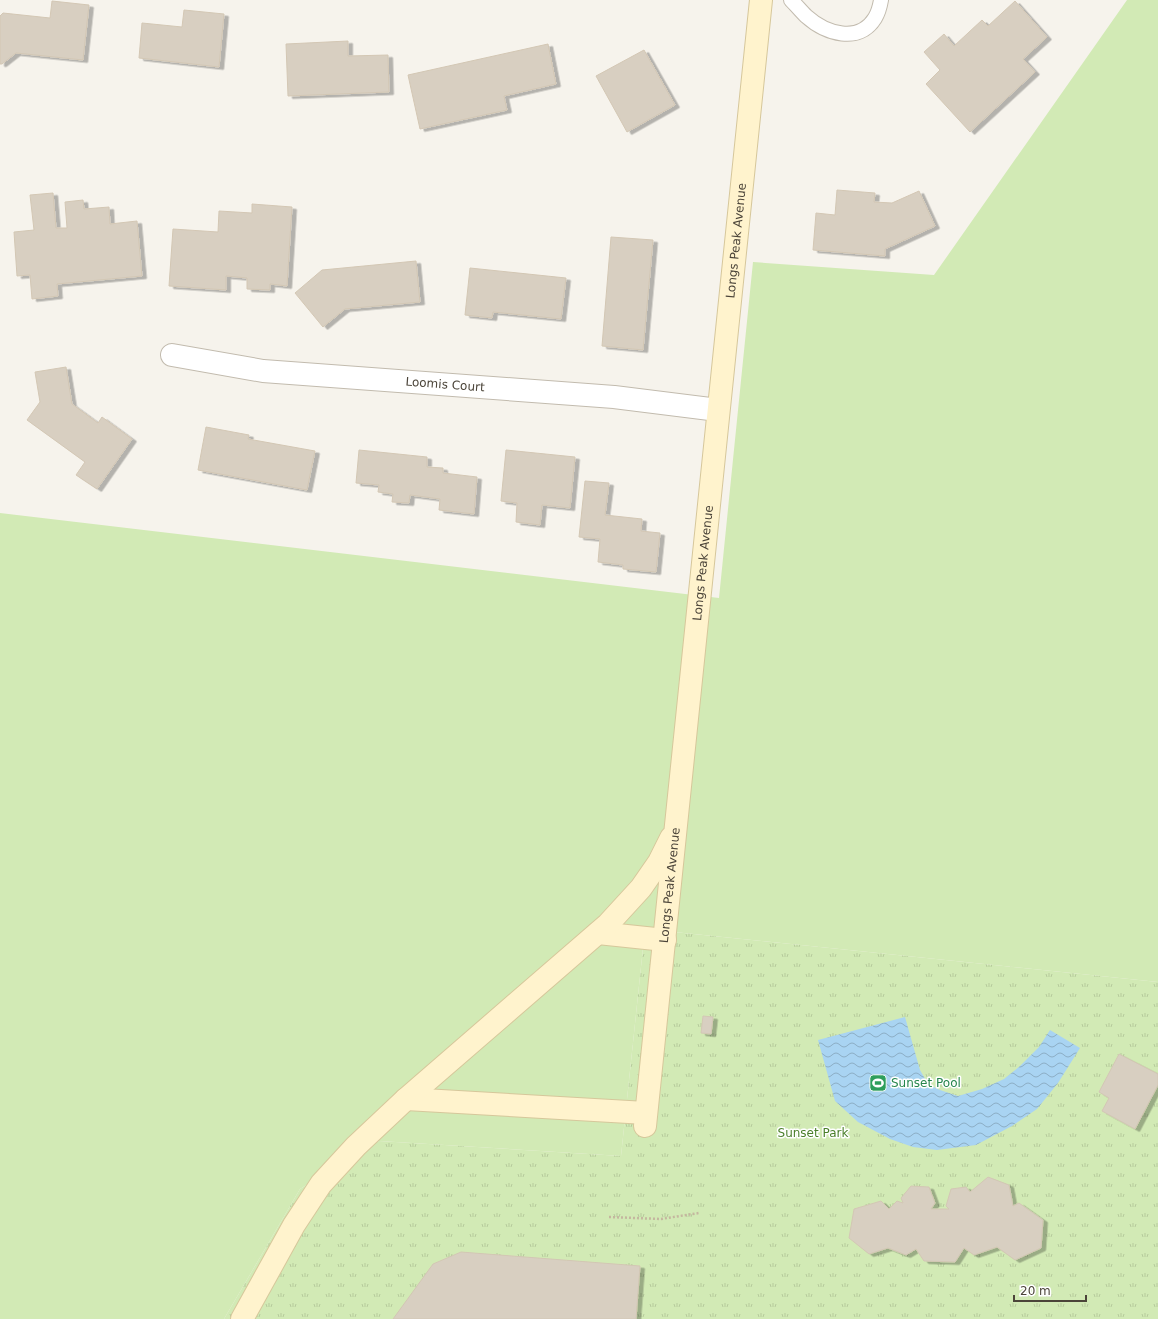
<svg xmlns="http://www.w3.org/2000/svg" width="1158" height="1319" font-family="'DejaVu Sans',sans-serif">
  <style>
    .grass { fill: #d2eab5 }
    .park { fill: url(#park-tufts) }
    .water { fill: url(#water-waves) }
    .building { fill: #d8cfc1; stroke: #d3c7b4; filter: url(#shadow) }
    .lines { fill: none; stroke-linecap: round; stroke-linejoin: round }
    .lane-casing { stroke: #c2bbae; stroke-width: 16 }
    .street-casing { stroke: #c2bbae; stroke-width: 24 }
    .secondary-casing { stroke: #d6c79b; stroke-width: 24 }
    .path { stroke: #c4b79f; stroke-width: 2.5; stroke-dasharray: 2 2; stroke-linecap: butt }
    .lane { stroke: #fff; stroke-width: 14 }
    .street { stroke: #fff; stroke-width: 22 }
    .secondary { stroke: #fff3cd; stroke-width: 22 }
    .labels { text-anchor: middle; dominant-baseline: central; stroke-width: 3; stroke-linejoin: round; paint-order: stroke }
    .street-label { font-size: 12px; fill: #4b4439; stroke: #fff }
    .leisure-label { font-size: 12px; fill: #27864d; stroke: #fff; text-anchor: start }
    .park-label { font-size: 12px; fill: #4a7f2a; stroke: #fff }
  </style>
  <defs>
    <pattern id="park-tufts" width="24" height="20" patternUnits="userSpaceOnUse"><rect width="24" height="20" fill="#d2eab5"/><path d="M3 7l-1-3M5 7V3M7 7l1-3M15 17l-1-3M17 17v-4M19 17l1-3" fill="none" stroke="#b6ca9c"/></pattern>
    <pattern id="water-waves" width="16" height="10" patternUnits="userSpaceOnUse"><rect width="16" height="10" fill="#a9d4f2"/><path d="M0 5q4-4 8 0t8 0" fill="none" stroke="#8caec5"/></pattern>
    <filter id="shadow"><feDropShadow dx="4.5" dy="2.5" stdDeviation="0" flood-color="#0004"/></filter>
  </defs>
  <rect width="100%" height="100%" fill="#f6f3ec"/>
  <path class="grass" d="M 1127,0 L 1158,0 L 1158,982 L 645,929 L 621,1156 L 379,1141 L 300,1189 L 224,1319 L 0,1319 L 0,513 L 719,598 L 753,262 L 934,275 Z"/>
  <path class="park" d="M 645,929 L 1158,982 L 1158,1319 L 224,1319 L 300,1189 L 379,1141 L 621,1156 Z"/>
  <path class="water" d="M 905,1017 L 920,1070 L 928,1084 L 940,1090 L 958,1096 L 982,1089 L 1004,1079 L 1020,1066 L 1039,1047 L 1050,1030 L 1080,1048 L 1058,1083 L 1037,1109 L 1012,1126 L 976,1145 L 937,1150 L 913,1147 L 890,1139 L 858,1122 L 835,1101 L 818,1040 Z"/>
  <path class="building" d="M 52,1 L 89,5 L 83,60 L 16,53 L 2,64 L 0,64 L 0,16 L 3,13 L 50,18 Z
    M 1015,1 L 1047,37 L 1023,59 L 1035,72 L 970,132 L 926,84 L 940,70 L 924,52 L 944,34 L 954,46 L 982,20 L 988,26 Z
    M 184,10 L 224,14 L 219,67 L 139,58 L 142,23 L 182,27 Z
    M 348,41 L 348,56 L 388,55 L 389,92 L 288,96 L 286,44 Z
    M 548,44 L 556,84 L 504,96 L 507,110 L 420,129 L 408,75 Z
    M 644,50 L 675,105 L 627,132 L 596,76 Z
    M 837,190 L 875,193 L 874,202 L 892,203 L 919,191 L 935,226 L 885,249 L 885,256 L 813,250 L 816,213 L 835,215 Z
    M 53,193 L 56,228 L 67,228 L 65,202 L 83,200 L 84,209 L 109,207 L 110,224 L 137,221 L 142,276 L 57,284 L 58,296 L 32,299 L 30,275 L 17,276 L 14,232 L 34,230 L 30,195 Z
    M 252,204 L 292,207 L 287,286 L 270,284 L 270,290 L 247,289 L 247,278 L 226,276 L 226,290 L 169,286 L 173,229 L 218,232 L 219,211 L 252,213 Z
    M 611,237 L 653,240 L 643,350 L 602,346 Z
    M 416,261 L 420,302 L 345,309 L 323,327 L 295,293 L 322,270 Z
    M 470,268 L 566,278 L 561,319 L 493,312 L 492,318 L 465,315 Z
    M 66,367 L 72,404 L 98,423 L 102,417 L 132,439 L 97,489 L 76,475 L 85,462 L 27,420 L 40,402 L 35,372 Z
    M 206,427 L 249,435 L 248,439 L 315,451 L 307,490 L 198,470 Z
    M 359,450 L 427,457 L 427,467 L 443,468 L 443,473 L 477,477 L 474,514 L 439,510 L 440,499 L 410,495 L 409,503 L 392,502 L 393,494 L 378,492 L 379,485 L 356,483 Z
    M 506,450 L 575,457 L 570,508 L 542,505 L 540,525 L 516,522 L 517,503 L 501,501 Z
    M 585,481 L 609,483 L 605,515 L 642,519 L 641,531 L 660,533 L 656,572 L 623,569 L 623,565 L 598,562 L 600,539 L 579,537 Z
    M 703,1016 L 713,1017 L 711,1034 L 701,1033 Z
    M 1119,1054 L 1158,1074 L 1158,1085 L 1135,1129 L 1102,1111 L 1109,1098 L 1099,1092 Z
    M 988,1177 L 1009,1185 L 1013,1206 L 1019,1203 L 1043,1220 L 1041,1248 L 1015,1260 L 997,1247 L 974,1255 L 964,1248 L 955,1262 L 924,1261 L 916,1249 L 906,1255 L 888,1248 L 869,1254 L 849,1238 L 854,1209 L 881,1201 L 889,1209 L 897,1201 L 903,1203 L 901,1198 L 911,1186 L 929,1187 L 935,1203 L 931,1209 L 949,1209 L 946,1206 L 951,1189 L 966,1187 L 970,1192 Z
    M 461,1252 L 640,1266 L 636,1319 L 393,1319 L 433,1264 Z"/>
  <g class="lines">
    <defs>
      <path id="lane" d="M 791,0 C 796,5 801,11 806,16 C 826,34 859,44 875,18 C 878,13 880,6 881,0"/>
      <g id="street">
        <path id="s1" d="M 172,355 L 263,371 L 614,397 L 718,410"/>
      </g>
      <g id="secondary">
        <path d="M 598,933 L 665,940"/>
        <path d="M 406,1099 L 646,1113"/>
        <path id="s2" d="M 645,1126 L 761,0"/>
        <path d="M 242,1319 L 294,1225 L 321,1184 L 356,1146 L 406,1099 L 608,924 L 641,888 L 659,862 L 671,838"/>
      </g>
    </defs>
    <use href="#lane" class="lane-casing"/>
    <use href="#street" class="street-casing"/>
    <use href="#secondary" class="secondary-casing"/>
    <path class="path" d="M 609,1217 L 661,1219 L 699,1213"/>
    <use href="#lane" class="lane"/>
    <use href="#street" class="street"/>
    <use href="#secondary" class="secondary"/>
  </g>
  <defs>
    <symbol id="stadium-square" viewBox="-11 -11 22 22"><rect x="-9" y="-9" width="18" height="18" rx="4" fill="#2e9e5b" stroke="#fff"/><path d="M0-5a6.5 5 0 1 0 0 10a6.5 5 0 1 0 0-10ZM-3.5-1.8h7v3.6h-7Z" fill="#fff"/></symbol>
  </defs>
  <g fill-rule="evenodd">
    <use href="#stadium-square" x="868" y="1073" width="20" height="20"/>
  </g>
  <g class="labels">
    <g class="street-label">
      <text stroke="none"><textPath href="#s2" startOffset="890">Longs Peak Avenue</textPath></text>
      <text stroke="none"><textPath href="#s1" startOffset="275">Loomis Court</textPath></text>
      <text stroke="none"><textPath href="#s2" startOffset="566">Longs Peak Avenue</textPath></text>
      <text stroke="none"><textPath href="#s2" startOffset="242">Longs Peak Avenue</textPath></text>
    </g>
    <g class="leisure-label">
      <text x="891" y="1083">Sunset Pool</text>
    </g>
    <g class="park-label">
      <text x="813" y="1133">Sunset Park</text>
    </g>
  </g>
  <path d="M1014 1295v6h72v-6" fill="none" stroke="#4b4439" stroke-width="2"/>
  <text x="1020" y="1295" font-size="12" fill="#4b4439" stroke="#ffffff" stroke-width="3" paint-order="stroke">20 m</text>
</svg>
